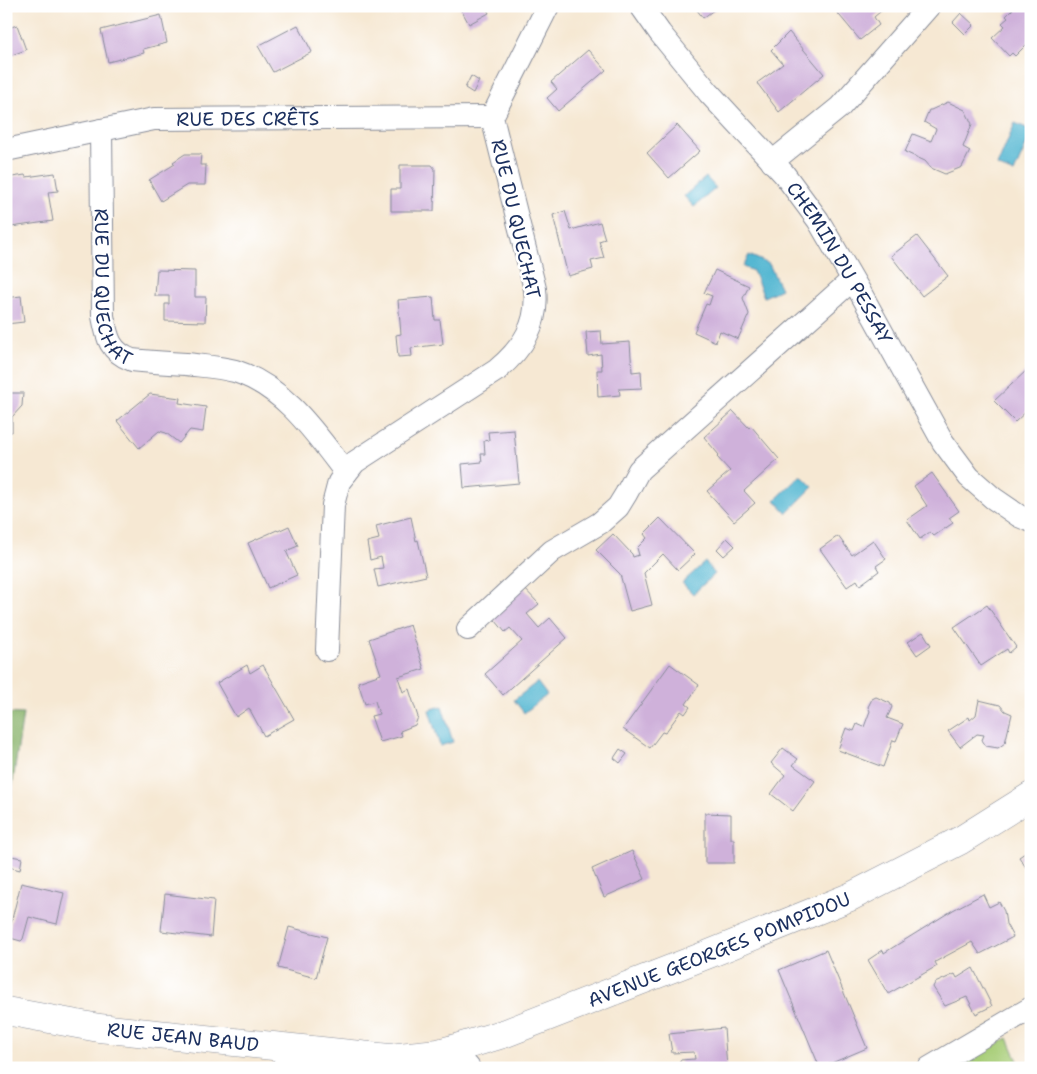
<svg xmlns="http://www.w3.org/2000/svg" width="1037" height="1074" font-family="'Shantell Sans',sans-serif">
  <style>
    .green { fill: #a8ce78; stroke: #627e6b }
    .forest { fill: #86b168; stroke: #507063 }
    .water { fill: #54b7d2; stroke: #387398 }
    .building { fill: #cfb1da }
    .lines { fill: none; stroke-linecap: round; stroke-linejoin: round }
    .service-casing { stroke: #888c98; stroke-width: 13 }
    .minor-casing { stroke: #888c98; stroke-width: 24 }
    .tertiary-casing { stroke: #888c98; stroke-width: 29 }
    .service { stroke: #fff; stroke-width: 11 }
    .minor { stroke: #fff; stroke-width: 22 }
    .tertiary { stroke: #fff; stroke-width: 28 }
    .labels { text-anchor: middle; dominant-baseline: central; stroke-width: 5; stroke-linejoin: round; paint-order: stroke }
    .street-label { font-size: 19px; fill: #1b2f5e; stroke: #fff }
  </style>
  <rect width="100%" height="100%" fill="#fff"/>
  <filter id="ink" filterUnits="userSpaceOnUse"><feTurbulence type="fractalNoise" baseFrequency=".02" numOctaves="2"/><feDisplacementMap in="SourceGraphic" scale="10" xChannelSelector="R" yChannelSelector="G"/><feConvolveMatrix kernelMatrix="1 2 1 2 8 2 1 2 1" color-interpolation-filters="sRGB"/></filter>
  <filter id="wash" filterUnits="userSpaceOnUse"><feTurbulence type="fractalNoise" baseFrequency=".0096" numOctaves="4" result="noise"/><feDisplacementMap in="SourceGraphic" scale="20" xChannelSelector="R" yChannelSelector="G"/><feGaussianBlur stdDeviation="1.12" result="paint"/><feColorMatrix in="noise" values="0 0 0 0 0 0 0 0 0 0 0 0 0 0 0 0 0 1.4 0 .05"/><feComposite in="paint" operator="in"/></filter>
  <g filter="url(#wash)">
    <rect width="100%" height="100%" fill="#f6e8d3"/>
    <path class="green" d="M 1008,1038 L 1021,1068 L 953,1068 Z"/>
    <path class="forest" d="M 6,713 L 23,714 L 6,829 Z"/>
    <path class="water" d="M 1015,123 L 1031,130 L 1031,134 L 1014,173 L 997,166 Z
      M 706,177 L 716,188 L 694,207 L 684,196 Z
      M 749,255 L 769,264 L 781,289 L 764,297 L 753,271 L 743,267 Z
      M 801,475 L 813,487 L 787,513 L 775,500 Z
      M 705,562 L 715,574 L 693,594 L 682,583 Z
      M 537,682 L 547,695 L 524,713 L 514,700 Z
      M 442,706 L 453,742 L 440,746 L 429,710 Z"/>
    <g id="blocks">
      <path class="building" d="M 459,6 L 485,6 L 489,13 L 469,24 Z
        M 694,6 L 719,6 L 703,18 Z
        M 841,6 L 887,6 L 874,17 L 879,25 L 860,40 L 835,10 Z
        M 1016,6 L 1031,6 L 1031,40 L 1015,56 L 1012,53 L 1009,56 L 992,38 L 1005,26 L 1002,23 L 1008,18 L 1006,16 Z
        M 961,13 L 974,25 L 965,34 L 953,22 Z
        M 161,15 L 167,43 L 143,49 L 144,53 L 108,62 L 101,30 Z
        M 17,25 L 26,50 L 6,57 L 6,29 Z
        M 298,25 L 312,52 L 273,72 L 258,46 Z
        M 789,32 L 824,74 L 779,112 L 757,83 L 783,64 L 771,50 Z
        M 588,50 L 606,70 L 558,111 L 547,98 L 557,89 L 551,82 Z
        M 471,76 L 479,81 L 473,93 L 465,88 Z
        M 948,102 L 965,110 L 972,124 L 963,147 L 970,151 L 962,167 L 945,174 L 931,168 L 925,161 L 905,152 L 913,134 L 931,141 L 936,129 L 924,122 L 929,110 L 931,110 Z
        M 677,125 L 700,151 L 669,178 L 647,153 Z
        M 185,154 L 201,154 L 200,165 L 206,165 L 205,185 L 187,185 L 161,201 L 149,180 L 175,164 L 173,162 Z
        M 400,165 L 432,165 L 435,169 L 434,211 L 391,211 L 391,189 L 400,189 Z
        M 55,173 L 58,191 L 48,192 L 53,221 L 11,227 L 6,198 L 6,178 L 25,175 L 26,177 Z
        M 565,211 L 571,230 L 600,222 L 605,239 L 599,241 L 604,258 L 591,261 L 593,269 L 568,276 L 553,215 Z
        M 917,236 L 948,276 L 922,296 L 891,256 Z
        M 157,270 L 195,271 L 195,297 L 206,297 L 205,322 L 165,321 L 165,304 L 169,304 L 169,296 L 155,296 Z
        M 715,270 L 749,286 L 743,298 L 749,314 L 738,339 L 720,331 L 716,342 L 694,332 L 706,304 L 709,305 L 712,296 L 704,293 Z
        M 21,296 L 24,322 L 6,324 L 6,298 Z
        M 433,297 L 435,320 L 440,320 L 443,344 L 411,348 L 412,356 L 398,357 L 396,335 L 401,334 L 398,300 Z
        M 601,331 L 602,344 L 630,342 L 632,372 L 641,371 L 642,388 L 619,389 L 620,395 L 598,397 L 597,370 L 602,370 L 601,354 L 588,356 L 586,332 Z
        M 1028,369 L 1031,371 L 1031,407 L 1015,422 L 994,401 Z
        M 6,393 L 23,393 L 22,406 L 12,417 L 12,432 L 6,432 Z
        M 150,394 L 180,398 L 179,403 L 206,407 L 203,432 L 190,430 L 179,443 L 166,433 L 159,431 L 139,448 L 117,421 Z
        M 733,411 L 749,428 L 751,426 L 779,459 L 744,491 L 755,503 L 734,521 L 707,491 L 730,471 L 717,457 L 719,455 L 704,437 Z
        M 514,430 L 519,483 L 464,488 L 462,464 L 482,462 L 481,454 L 485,454 L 484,441 L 489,440 L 488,432 Z
        M 932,473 L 959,511 L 949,518 L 953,523 L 934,536 L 930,532 L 920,539 L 907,520 L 927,506 L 914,486 Z
        M 411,517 L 416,541 L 418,540 L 426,576 L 378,587 L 374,569 L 383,568 L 381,557 L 370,560 L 367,542 L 379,539 L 376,526 Z
        M 660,518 L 695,554 L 678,570 L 663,554 L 644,573 L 652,605 L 630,611 L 620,574 L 596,550 L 613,534 L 632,554 L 633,557 L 639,555 L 637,548 L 647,538 L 644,534 Z
        M 289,526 L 298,546 L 286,551 L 297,575 L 268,588 L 248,543 L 277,530 L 278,531 Z
        M 838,536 L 852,555 L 873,540 L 886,559 L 876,566 L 879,571 L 860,585 L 857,580 L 847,587 L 820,549 Z
        M 727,538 L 735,546 L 724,556 L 717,549 Z
        M 522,586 L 539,604 L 527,614 L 539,628 L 550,618 L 567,638 L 503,695 L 485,674 L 522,641 L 510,628 L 505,632 L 491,615 Z
        M 987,605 L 1016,647 L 1009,653 L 1007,649 L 981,666 L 954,627 Z
        M 410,625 L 424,669 L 398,677 L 403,692 L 409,689 L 418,717 L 415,725 L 400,731 L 402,736 L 380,742 L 371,716 L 379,714 L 375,701 L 365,704 L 358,682 L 381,674 L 369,639 Z
        M 923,632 L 931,645 L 917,655 L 908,642 Z
        M 670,664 L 699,685 L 686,704 L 690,707 L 685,714 L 681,711 L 665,733 L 662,732 L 650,748 L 623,729 Z
        M 247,665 L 250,673 L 263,665 L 294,719 L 264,736 L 249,708 L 236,717 L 217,683 Z
        M 876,697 L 890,703 L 892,707 L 887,718 L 903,724 L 896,741 L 893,740 L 883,767 L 838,750 L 846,728 L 854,731 L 857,724 L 864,727 L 870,711 L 868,707 L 872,699 Z
        M 979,700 L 1000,705 L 1005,711 L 1012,714 L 1005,743 L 998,748 L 986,746 L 982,740 L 984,735 L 977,734 L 960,747 L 948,731 L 969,717 L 970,720 L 976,715 Z
        M 783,748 L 798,759 L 793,765 L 815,781 L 793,811 L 771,794 L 785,775 L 771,763 Z
        M 620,749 L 627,754 L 620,763 L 614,758 Z
        M 705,813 L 731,814 L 731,839 L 734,839 L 734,863 L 705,863 Z
        M 1031,849 L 1031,875 L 1019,857 Z
        M 632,851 L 645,879 L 604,897 L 592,869 Z
        M 11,856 L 22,858 L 20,870 L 9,867 Z
        M 21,883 L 64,893 L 57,924 L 29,917 L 23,939 L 21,941 L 10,938 L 8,935 Z
        M 165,894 L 214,900 L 211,937 L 161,931 Z
        M 983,894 L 989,907 L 999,902 L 1004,911 L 1006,924 L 1013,937 L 980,954 L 972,942 L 935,962 L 937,966 L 888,994 L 868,960 L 883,950 L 884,953 L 953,910 Z
        M 289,927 L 327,937 L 316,978 L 278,968 Z
        M 826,950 L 867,1048 L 820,1068 L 779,970 Z
        M 973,968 L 992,1006 L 976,1014 L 967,997 L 945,1006 L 933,987 L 935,983 L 955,974 L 957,978 Z
        M 724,1028 L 727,1068 L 680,1068 L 680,1060 L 695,1059 L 694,1052 L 672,1053 L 669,1034 Z"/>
    </g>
  </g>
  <g filter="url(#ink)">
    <use href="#blocks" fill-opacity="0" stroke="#888c98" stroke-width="1"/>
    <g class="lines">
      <defs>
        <path id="service" d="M 278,1068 L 283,1047"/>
        <g id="minor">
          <path id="s1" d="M 641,6 L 660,33 L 709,93 L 784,174 L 818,220 L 860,292 L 943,442 L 969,477 L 993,498 L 1019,516 L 1031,521"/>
          <path id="s2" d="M 101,130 L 103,316 C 107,338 110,352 132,360 C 150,362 168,363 186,364 C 202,366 219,367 235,371 C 285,387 316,434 346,473"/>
          <path id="s3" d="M 6,150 L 154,119 L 492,117"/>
          <path d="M 772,162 L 840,107 L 929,6"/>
          <path d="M 468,629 L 552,551 L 600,523 L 618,507 L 626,494 L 639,470 L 852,280"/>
          <path d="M 327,650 L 333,505 L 339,482 L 355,462 L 497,370 C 523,348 539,324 535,289 L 492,117 L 548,6"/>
          <path d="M 453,1049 L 469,1068"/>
          <path d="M 929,1068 L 1031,1008"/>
        </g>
        <g id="tertiary">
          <path id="s4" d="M 6,1011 L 99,1028 L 389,1058 L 438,1053 L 453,1049 L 506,1033 L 709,954 L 850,897 L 961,840 L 1031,796"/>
        </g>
      </defs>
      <use href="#service" class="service-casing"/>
      <use href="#minor" class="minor-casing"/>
      <use href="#tertiary" class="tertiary-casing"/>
      <use href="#service" class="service"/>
      <use href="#minor" class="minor"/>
      <use href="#tertiary" class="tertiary"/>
    </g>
  </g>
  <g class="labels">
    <g class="street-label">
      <text stroke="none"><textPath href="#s3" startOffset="245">RUE DES CRÊTS</textPath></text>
      <text transform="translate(516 219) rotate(77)">RUE DU QUECHAT</text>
      <text stroke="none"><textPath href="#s1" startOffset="326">CHEMIN DU PESSAY</textPath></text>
      <text stroke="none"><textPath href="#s2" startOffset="160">RUE DU QUECHAT</textPath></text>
      <text stroke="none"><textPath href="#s4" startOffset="735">AVENUE GEORGES POMPIDOU</textPath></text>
      <text stroke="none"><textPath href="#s4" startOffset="179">RUE JEAN BAUD</textPath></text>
    </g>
  </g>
  <rect width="1037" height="1074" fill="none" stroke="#fff" stroke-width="25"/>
</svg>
